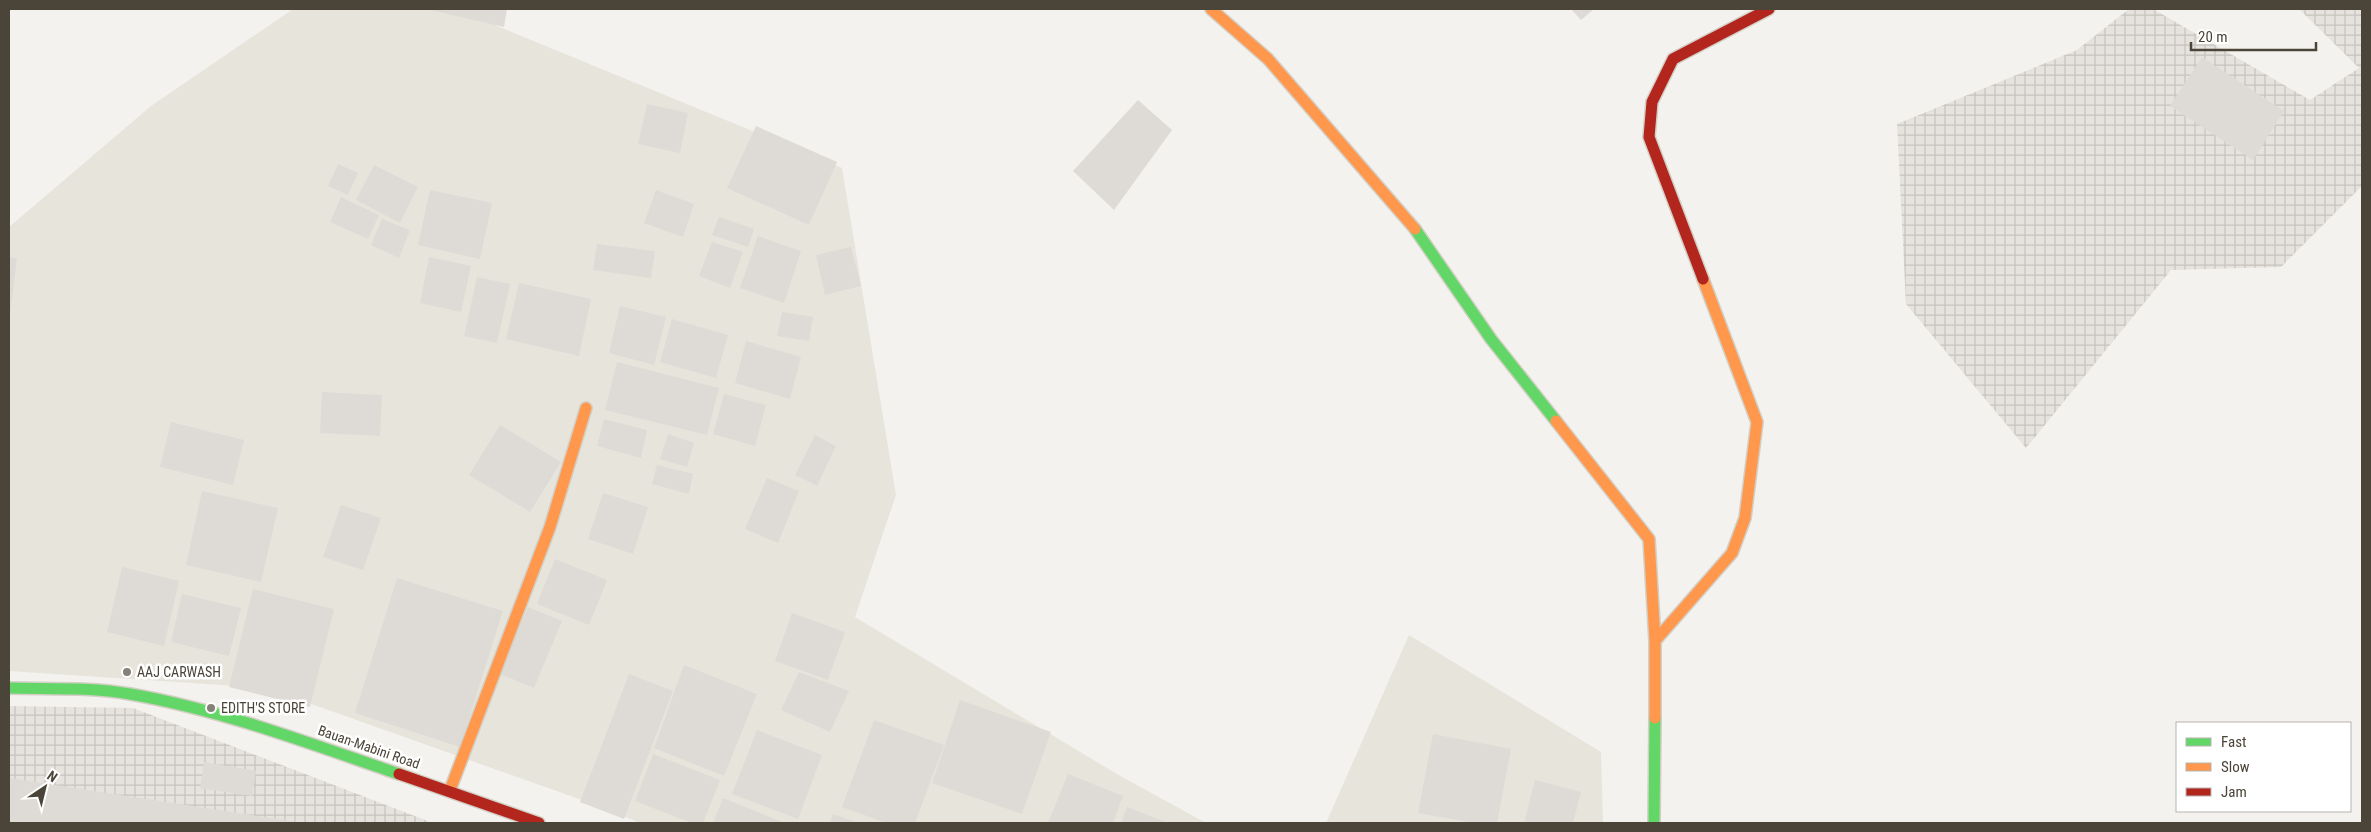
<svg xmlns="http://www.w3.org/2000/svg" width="2371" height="832" font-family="'Roboto Condensed',sans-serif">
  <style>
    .residential { fill: #e7e4dc }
    .industrial { fill: url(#industrial-grid) }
    .building { fill: #dedbd6 }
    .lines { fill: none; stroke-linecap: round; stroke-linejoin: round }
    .fast-casing { stroke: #d3cfc5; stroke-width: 14 }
    .slow-casing { stroke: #d3cfc5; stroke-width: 14 }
    .jam-casing { stroke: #d3cfc5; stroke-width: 14 }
    .fast { stroke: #63d668; stroke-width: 11 }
    .slow { stroke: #ff974d; stroke-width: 11 }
    .jam { stroke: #b3261e; stroke-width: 11 }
    .poi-dot { fill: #868178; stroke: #fff; stroke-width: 2 }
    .labels { text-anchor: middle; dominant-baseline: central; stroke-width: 5; stroke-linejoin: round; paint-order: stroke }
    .poi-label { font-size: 14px; fill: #4b4439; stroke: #fff; text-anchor: start }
    .street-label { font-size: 14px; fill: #4b4439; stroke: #fff }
  </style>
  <defs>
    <pattern id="industrial-grid" width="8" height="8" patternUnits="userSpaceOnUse" patternTransform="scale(1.25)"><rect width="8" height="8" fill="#e6e2de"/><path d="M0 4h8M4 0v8" fill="none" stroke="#c7c3bf"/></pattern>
  </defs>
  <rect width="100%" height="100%" fill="#f4f2ee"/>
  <path class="residential" d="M 293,9 L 456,9 L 842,168 L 896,495 L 855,617 L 1117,774 L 1206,823 L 640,823 L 599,806 L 266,688 L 9,671 L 9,227 L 151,106 Z
    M 1409,635 L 1601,752 L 1603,823 L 1326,823 Z"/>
  <path class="industrial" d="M 2129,9 L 2153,9 L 2310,100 L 2359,68 L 2299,9 L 2362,9 L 2362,186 L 2281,267 L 2171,270 L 2026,448 L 1906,304 L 1897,124 L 2077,50 Z
    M 9,706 L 133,708 L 433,823 L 9,823 Z"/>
  <path class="building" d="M 426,9 L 507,9 L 504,27 Z
    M 1571,9 L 1594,9 L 1581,20 Z
    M 2202,57 L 2284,111 L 2253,160 L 2170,106 Z
    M 1138,100 L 1172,130 L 1114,210 L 1073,171 Z
    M 647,104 L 688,113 L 680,153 L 638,144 Z
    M 756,126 L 837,162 L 809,225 L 727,188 Z
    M 338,164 L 358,173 L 348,195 L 328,186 Z
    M 374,165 L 418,187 L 400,223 L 356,200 Z
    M 430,190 L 492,203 L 480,259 L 418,245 Z
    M 656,190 L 694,204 L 683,237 L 644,223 Z
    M 341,197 L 379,215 L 368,239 L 330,222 Z
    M 719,217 L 754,229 L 748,247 L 712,235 Z
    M 382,219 L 410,230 L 399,258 L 371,245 Z
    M 758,236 L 801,251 L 784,303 L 740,288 Z
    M 712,242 L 743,252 L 730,288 L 699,276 Z
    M 597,244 L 655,251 L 651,278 L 593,270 Z
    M 851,247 L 861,286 L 825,295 L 816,255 Z
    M 9,257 L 17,258 L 10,314 L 9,314 Z
    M 429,257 L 471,266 L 461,312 L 420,303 Z
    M 477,277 L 510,284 L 497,343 L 464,336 Z
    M 519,283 L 591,299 L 579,356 L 506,339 Z
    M 620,306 L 666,317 L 654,365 L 609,353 Z
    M 782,312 L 813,317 L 809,341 L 777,336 Z
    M 672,319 L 728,335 L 716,378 L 660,362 Z
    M 746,341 L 801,357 L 790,399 L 735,383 Z
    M 617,362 L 719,388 L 707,435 L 605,410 Z
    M 322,392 L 382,395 L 380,436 L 320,433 Z
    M 724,394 L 766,405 L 755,446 L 713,434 Z
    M 604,419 L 647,430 L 641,458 L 597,446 Z
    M 171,422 L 244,440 L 233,485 L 160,467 Z
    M 500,425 L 561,462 L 530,512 L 469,475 Z
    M 668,434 L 694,443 L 687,467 L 660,459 Z
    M 815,435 L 836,446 L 817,486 L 795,475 Z
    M 657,465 L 693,474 L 689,494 L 652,484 Z
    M 767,478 L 799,491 L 778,543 L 745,529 Z
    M 202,491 L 278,508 L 261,582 L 186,565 Z
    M 603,493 L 648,507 L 633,554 L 588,539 Z
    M 341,505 L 381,518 L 363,570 L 323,557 Z
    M 555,559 L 607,580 L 589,625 L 537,604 Z
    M 122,567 L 179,581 L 164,646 L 107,632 Z
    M 397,578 L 503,611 L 460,747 L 355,713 Z
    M 253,589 L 334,609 L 310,707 L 229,687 Z
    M 182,594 L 241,608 L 229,656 L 171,642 Z
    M 528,607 L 562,621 L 534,688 L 500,674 Z
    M 792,613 L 845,632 L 828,680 L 775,661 Z
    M 684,665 L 757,694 L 724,776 L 654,748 Z
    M 799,672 L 849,691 L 830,732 L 781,710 Z
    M 629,674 L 673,691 L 624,819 L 580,802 Z
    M 960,700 L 1051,732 L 1022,814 L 932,783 Z
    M 874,720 L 944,745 L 915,823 L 886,823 L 842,807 Z
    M 757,730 L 822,755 L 798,819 L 732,794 Z
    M 1433,734 L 1511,749 L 1497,823 L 1474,823 L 1418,813 Z
    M 653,754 L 720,780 L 703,823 L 692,823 L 635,801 Z
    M 204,762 L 256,771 L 252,796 L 200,788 Z
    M 1068,774 L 1123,796 L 1113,823 L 1048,823 Z
    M 9,778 L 297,822 L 297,823 L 9,823 Z
    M 1535,780 L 1581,792 L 1573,823 L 1524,823 Z
    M 723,798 L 785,823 L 713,823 Z
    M 1127,807 L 1168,823 L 1121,823 Z
    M 833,814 L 859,823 L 830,823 Z"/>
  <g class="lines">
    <defs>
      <path id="fast" d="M 1415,229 L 1491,339 L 1556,421
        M 9,688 C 49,689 90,687 130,694 C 222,710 311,744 399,774
        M 1654,823 L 1655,718"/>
      <path id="slow" d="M 1211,9 L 1268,59 L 1415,229
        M 1556,421 L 1649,539 L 1655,641 L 1655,718
        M 1655,641 L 1732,553 L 1745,518 L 1757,422 L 1703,279
        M 450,790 L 550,527 L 586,408"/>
      <path id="jam" d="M 1703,279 L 1649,137 L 1652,102 L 1673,59 L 1769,9
        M 399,774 L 539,823"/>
    </defs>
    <use href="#fast" class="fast-casing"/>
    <use href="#slow" class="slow-casing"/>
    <use href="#jam" class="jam-casing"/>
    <use href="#fast" class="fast"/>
    <use href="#slow" class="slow"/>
    <use href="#jam" class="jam"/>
  </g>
  <g class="poi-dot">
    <circle cx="127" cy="672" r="5"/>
    <circle cx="211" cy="708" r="5"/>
  </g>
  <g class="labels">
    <g class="poi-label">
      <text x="137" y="672">AAJ CARWASH</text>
      <text x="221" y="708">EDITH'S STORE</text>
    </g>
    <g class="street-label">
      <text transform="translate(369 747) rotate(19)">Bauan-Mabini Road</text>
    </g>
  </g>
  <rect width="2371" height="832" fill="none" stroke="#4b4439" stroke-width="20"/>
  <rect x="2176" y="722" width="175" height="90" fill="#ffffff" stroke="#b7b4b0"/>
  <rect x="2186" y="738" width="25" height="8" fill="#63d668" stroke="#b7b4b0"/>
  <text x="2221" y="747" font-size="15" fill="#4b4439">Fast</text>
  <rect x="2186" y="763" width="25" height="8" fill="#ff974d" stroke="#b7b4b0"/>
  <text x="2221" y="772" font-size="15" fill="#4b4439">Slow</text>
  <rect x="2186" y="788" width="25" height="8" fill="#b3261e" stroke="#b7b4b0"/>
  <text x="2221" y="797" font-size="15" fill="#4b4439">Jam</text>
  <g transform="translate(45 787) rotate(35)" stroke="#ffffff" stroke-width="4" paint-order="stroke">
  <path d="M0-4L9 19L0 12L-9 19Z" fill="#4b4439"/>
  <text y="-8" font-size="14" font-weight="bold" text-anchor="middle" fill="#4b4439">N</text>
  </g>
  <path d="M2191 42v8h125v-8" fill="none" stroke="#4b4439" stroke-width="2.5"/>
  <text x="2198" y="42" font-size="15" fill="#4b4439" stroke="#ffffff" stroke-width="4" paint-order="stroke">20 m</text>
</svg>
